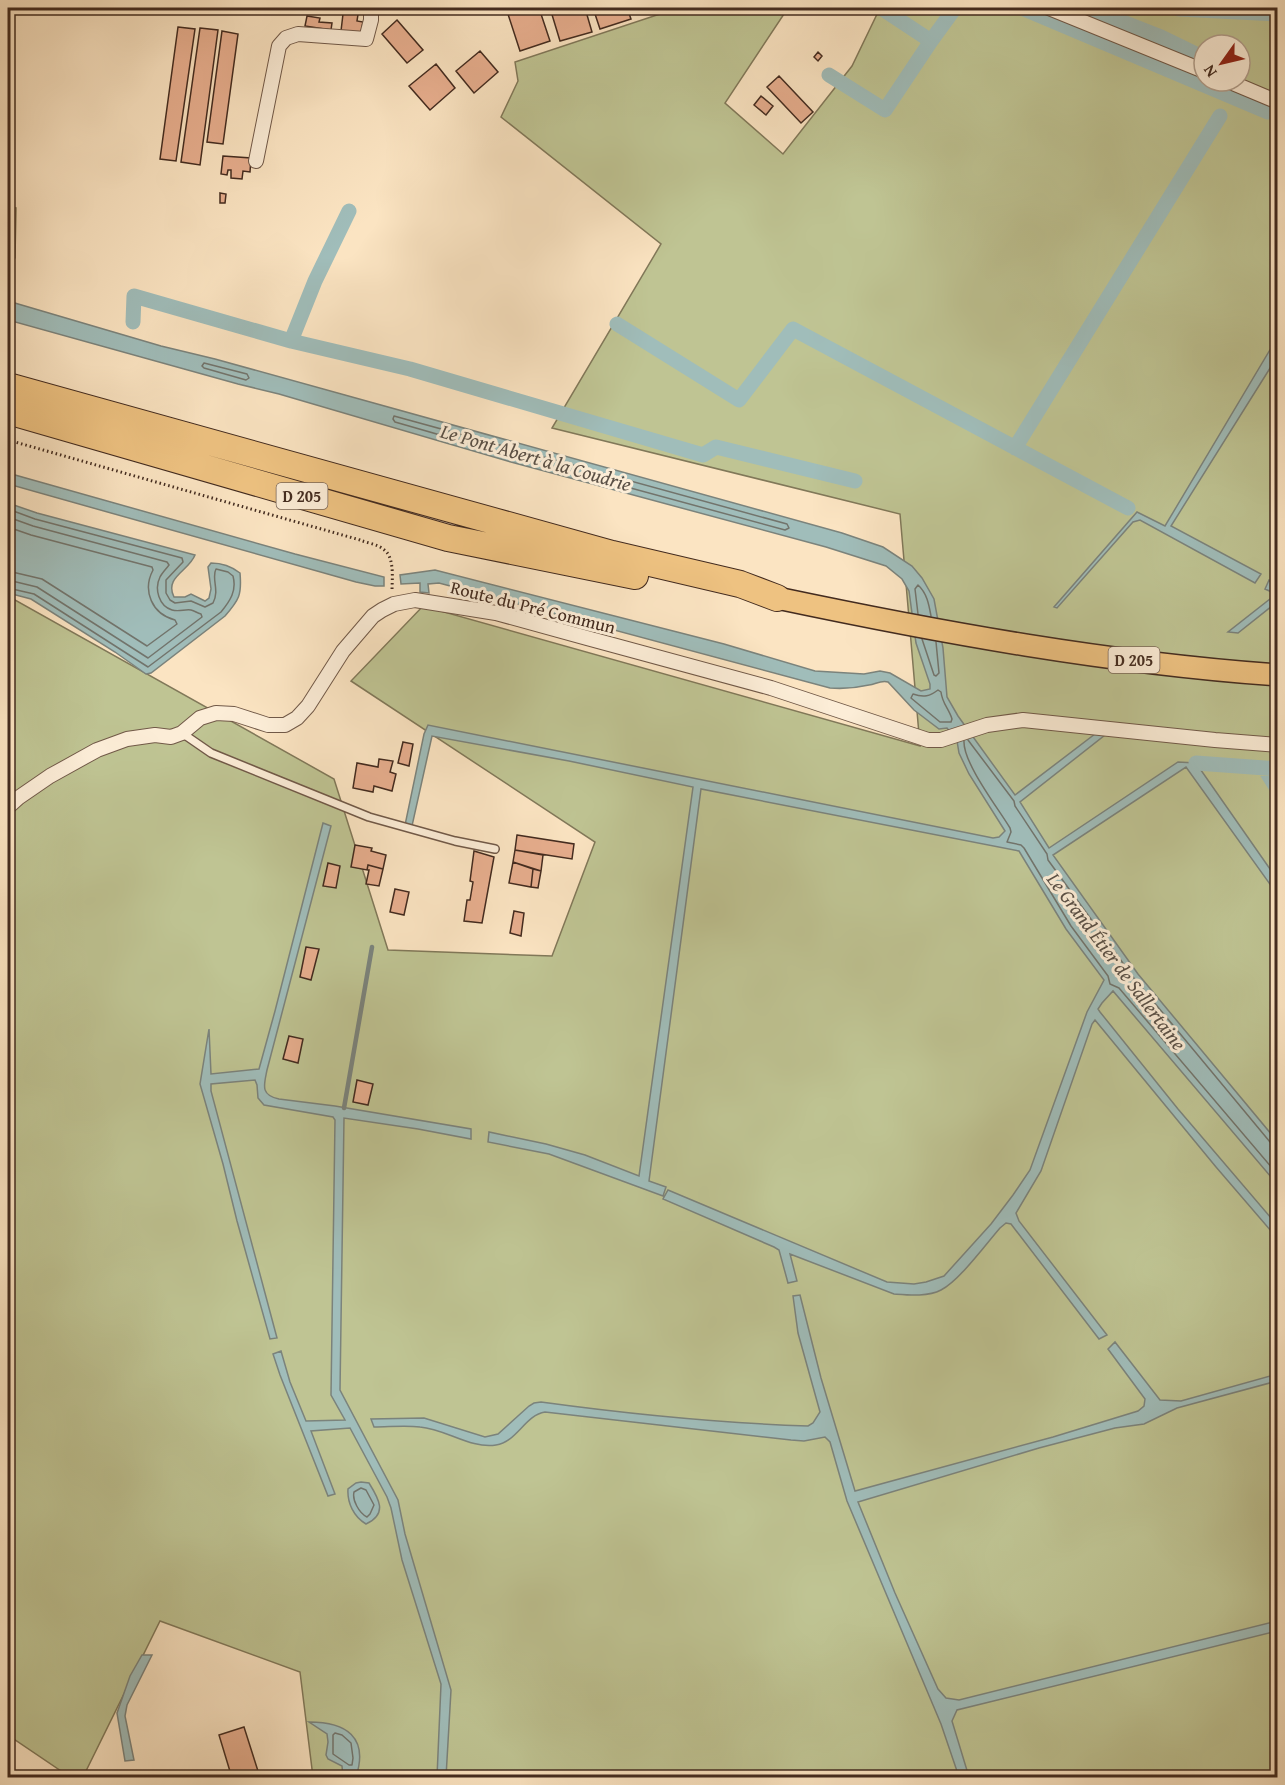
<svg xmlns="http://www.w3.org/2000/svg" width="1285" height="1785" font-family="'Gentium Book Plus',serif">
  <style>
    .green { fill: #bfc493; stroke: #817859; stroke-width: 1.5; fill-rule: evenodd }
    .water { fill: #a0bdba; stroke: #7b837c; stroke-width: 1.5 }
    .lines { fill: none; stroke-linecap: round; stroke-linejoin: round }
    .shore { stroke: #72746c; stroke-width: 1.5 }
    .stream { stroke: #7b837c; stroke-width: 4.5 }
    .canal { stroke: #a0bdba; stroke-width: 15 }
    .building { fill: #e7ae8e; stroke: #432b1f; stroke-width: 1.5 }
    .lane-casing { stroke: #715948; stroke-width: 10 }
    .street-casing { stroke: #715948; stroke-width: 16 }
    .primary-casing { stroke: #432b1f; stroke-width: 24 }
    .highway-casing { stroke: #432b1f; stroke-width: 28 }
    .path { stroke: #432b1f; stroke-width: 3; stroke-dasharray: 1.5 3; stroke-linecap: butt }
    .lane { stroke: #fcedd7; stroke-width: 7 }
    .street { stroke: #fcedd7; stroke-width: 14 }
    .primary { stroke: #eec281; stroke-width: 21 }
    .highway { stroke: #eec281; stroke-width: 26 }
    .labels { text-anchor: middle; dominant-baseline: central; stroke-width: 6; stroke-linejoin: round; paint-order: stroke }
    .shield { fill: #fcedd7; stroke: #7a6556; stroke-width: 1.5 }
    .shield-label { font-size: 16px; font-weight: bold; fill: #432b1f }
    .street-label { font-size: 18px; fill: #432b1f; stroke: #fcedd7 }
    .water-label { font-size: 20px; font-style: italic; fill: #5a5046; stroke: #fcedd7 }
  </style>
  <rect width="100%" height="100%" fill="#fbe4c2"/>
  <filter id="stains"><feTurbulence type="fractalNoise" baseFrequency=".00333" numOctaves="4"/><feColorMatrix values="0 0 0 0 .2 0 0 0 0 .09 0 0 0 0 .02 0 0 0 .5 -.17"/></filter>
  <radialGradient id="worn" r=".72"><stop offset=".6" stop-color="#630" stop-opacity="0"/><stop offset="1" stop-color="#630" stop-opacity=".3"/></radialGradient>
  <path class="green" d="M 678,8 L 788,8 L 725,103 L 783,154 L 852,66 L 880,8 L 1277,8 L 1277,1777 L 313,1777 L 300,1672 L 160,1621 L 83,1777 L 70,1777 L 8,1735 L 8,596 L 334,779 L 388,950 L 552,956 L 595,842 L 351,681 L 423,606 L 920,746 L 900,514 L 552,428 L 661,244 L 501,117 L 518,81 L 515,62 ZM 1204,45 L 1240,45 L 1240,81 L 1204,81 Z
    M 8,207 L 16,208 L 15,258 L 8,264 Z"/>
  <path class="water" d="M 8,301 L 161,346 L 215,359 L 842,533 L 883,547 L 912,566 L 922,578 L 934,599 L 943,648 L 947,697 L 958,716 L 1015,795 L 1095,734 L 1105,735 L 1020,802 L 1049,848 L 1178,762 L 1196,763 L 1277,879 L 1277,894 L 1186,767 L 1053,855 L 1138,974 L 1277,1141 L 1277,1184 L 1113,991 L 1102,1003 L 1098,1009 L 1100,1012 L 1178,1109 L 1277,1225 L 1277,1238 L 1216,1167 L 1095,1020 L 1092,1024 L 1041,1171 L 1016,1213 L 1019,1221 L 1107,1335 L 1099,1339 L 1011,1224 L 1006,1223 L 1000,1228 C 986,1244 959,1281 941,1290 C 928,1297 908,1295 894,1294 L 790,1254 L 797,1281 L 788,1283 L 779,1250 L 774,1247 L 663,1199 L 668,1190 L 887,1282 L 914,1284 L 926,1282 L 944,1276 L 991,1224 L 1013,1195 L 1030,1170 L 1087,1012 L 1104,980 L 1066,929 L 1019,851 L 701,789 L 649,1181 L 666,1187 L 663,1196 L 549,1154 L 488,1142 L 489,1132 L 546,1144 L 585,1155 L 639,1176 L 693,787 L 569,761 L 432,736 L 412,826 L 405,825 L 424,734 L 428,725 L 993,838 L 999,837 L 1005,831 L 969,774 L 959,753 L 957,741 L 947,728 L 939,729 L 914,710 L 888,682 C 881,680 876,684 869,685 C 856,688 843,689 830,688 L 439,583 L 428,584 L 429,593 L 420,592 L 420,583 L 401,584 L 400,575 L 435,570 L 724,644 L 815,671 L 864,674 L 880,671 L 890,673 L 921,691 L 930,689 L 930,684 L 916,643 L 909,591 L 902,579 L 886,566 L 826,547 L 511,462 L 279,394 L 238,384 L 8,320 Z
    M 1277,338 L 1277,357 L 1171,526 L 1261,574 L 1255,583 L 1140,520 L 1133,522 L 1057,608 L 1054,607 L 1137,512 L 1165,526 Z
    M 8,473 L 295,554 L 384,577 L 384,586 L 375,586 L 356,582 L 8,484 Z
    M 8,503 L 37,513 L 195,555 C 189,571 164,577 174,597 L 185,597 L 191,594 L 205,601 L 209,598 L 211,589 L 208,567 L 211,563 C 223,563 231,566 240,573 C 242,595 239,600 225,616 L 151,673 L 146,674 L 115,652 L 31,599 L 8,593 Z
    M 1269,580 L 1277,585 L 1277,602 L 1238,633 L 1228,632 L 1275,595 L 1274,593 L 1265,589 Z
    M 323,823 L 331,826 L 267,1070 C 264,1085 260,1095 279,1099 L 335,1106 L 471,1129 L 471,1139 L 418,1129 L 344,1118 L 340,1390 L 398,1500 L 405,1534 L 451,1690 L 446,1777 L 437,1777 L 441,1684 L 402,1560 L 391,1508 L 387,1497 L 350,1428 L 311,1431 L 335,1494 L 328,1496 L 280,1375 L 273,1354 L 281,1351 L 290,1382 L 306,1421 L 345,1420 L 331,1395 L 335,1120 L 333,1117 L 264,1105 L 258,1098 L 257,1085 L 255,1080 L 211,1084 L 211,1091 L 277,1338 L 270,1339 L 237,1221 L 223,1164 L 200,1084 L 209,1029 L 211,1074 L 259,1069 L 275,1011 Z
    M 800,1295 L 821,1378 L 855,1491 L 1053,1437 L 1138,1411 L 1144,1406 L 1145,1399 L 1108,1349 L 1115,1342 L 1160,1400 L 1181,1401 L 1277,1374 L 1277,1381 L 1177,1408 L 1144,1424 L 1115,1428 L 1039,1448 L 858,1502 L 895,1593 L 938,1689 L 946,1698 L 959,1700 L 1277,1621 L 1277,1631 L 957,1710 L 952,1721 L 969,1777 L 959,1777 L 941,1724 L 847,1501 L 830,1442 L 825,1437 L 804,1441 L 791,1440 L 545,1412 C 525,1415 517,1442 496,1445 C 470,1449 446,1429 420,1427 C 405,1425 389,1427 374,1427 L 371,1419 L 424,1418 L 485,1437 L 498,1434 L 529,1406 L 534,1403 L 541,1402 C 629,1414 718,1423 808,1426 L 813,1423 L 820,1412 L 798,1333 L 793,1296 Z
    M 361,1482 L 369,1483 C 379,1499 388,1514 366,1524 C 354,1517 347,1503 348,1489 L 356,1483 Z
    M 142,1655 L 152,1655 L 127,1705 L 125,1716 L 134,1760 L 125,1761 L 117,1713 L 130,1676 Z
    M 309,1722 C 346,1722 369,1737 356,1777 L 343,1777 L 342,1766 L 328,1759 L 326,1755 L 328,1742 L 327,1734 Z"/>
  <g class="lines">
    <path class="shore" d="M 204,363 L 247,374 L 249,378 L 246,380 L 204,368 L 202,366 Z
      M 394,416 L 787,524 L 789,528 L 785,530 L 513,456 L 395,422 L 393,419 Z
      M 8,509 L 35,519 L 182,558 L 183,562 L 166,580 L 166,593 L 170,600 L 175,603 L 191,601 L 205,607 L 213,603 C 220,590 211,578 216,569 L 228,572 L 233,576 C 237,591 230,601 221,612 L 148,667 L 34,594 L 8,588
      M 8,517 L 33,526 L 167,562 L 169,565 C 166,569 162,573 160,577 C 154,589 159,606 172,610 C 179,612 185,609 191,610 C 195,611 197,613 201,614 L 202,617 L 148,658 L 37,587 L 8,580
      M 8,527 L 31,535 L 152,567 L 153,570 C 142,591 152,614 175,620 L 177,624 L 147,646 L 42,579 L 8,571
      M 918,614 L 915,589 L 918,585 C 927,593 929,605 931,616
      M 922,639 L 934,675 L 936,676 L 939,673 L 936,642
      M 938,690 L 941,692 C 942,703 949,709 952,719 L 951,722 L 940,722 L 911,698 L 913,694 C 924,698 930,696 938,690 Z
      M 968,740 L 1014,801 L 1015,806 L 1047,854 L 1048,860 L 1133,977 L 1270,1142 L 1278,1145
      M 964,741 C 963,763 998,808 1010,828 L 1011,832 L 1007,842 L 1021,845 L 1024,848 L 1071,926 L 1108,976 L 1110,984 L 1119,988 L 1278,1175
      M 361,1488 L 366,1490 L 374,1505 L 370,1514 L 367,1517 C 359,1513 352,1500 354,1492 Z
      M 335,1733 L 342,1735 L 351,1743 L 353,1758 L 352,1765 L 349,1765 L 333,1754 L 333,1735 Z"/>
    <path class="stream" d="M 344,1108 L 372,947"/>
    <path class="canal" d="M 1022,8 L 1268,112
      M 1087,8 L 1161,37 L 1204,58
      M 1179,8 L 1179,9 L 1278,14
      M 931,41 L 955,8
      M 829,75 L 885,110 L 931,41 L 881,8
      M 349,211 L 315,281 L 291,341 L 410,369 L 703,455 L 716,447 L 855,481
      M 133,322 L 134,296 L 291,341
      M 617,324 L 739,400 L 793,329 L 1128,508
      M 1015,448 L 1220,116
      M 1196,763 L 1278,769
      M 1264,768 L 1278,790"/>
  </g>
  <path class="building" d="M 342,8 L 359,8 L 357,21 L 363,22 L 361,33 L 341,31 L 343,14 L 341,13 Z
    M 506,8 L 539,8 L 550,41 L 520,51 Z
    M 550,8 L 585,8 L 592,32 L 560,41 Z
    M 593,8 L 627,8 L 631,19 L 600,29 Z
    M 307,16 L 320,18 L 319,22 L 332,23 L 331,30 L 305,26 Z
    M 397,20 L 423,50 L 407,63 L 382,34 Z
    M 178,27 L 195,29 L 176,161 L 160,159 Z
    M 200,28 L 218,30 L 200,165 L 181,162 Z
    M 222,31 L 238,34 L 223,144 L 207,142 Z
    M 480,51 L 498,72 L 474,93 L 456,71 Z
    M 818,52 L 822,56 L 818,61 L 814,57 Z
    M 436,64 L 455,88 L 430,110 L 409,86 Z
    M 779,76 L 813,112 L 801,123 L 767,87 Z
    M 761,96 L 773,106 L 766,115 L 754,105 Z
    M 223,156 L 251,158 L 250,172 L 243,171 L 242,179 L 231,178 L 231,170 L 228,170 L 227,175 L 221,174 Z
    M 220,193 L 226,194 L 225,203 L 220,203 Z
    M 403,742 L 413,744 L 409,766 L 398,763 Z
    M 379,759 L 393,761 L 390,772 L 396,774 L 392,791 L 374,786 L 373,792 L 353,788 L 357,763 L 378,767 Z
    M 517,835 L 574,844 L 572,859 L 515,850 Z
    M 355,845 L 372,848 L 371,851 L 386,855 L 383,869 L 368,865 L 367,870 L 351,867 Z
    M 515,850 L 543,855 L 541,871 L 513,862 Z
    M 474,851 L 494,857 L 482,923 L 464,921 L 467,900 L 470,900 L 473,882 L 470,881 Z
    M 513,862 L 533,869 L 531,887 L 509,883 Z
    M 328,863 L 340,866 L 336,888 L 323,886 Z
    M 368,865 L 383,869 L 379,886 L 366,884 L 369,870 L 367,870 Z
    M 533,869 L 541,871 L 538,888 L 531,887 Z
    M 395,889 L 409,892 L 404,915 L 390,912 Z
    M 514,911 L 524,913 L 521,936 L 510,933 Z
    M 306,947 L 319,949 L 311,980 L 300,977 Z
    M 289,1036 L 303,1039 L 298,1063 L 283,1059 Z
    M 357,1080 L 373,1084 L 368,1105 L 353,1102 Z
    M 244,1727 L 258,1771 L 239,1778 L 232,1778 L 219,1735 Z"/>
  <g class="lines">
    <defs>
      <path id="lane" d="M 182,733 L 211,753 L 369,817 L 455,841 L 495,849"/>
      <path id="street" d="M 1049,8 L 1204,71
        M 1228,81 L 1278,102
        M 256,161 L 279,46 L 286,38 L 298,34 L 366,39 L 371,20 L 371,8
        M 8,807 L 18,798 L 50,776 L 97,750 L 127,739 L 155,735 L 171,737 L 182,733 L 200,718 L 216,713 L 234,714 L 268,725 L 285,725 L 297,718 L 308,706 L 343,651 L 373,616 L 382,610 L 394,604 L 415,600 L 496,613 L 587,638 L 771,688 L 928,740 L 941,740 L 987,725 L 1023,720 L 1215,740 L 1278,745"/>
      <path id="primary" d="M 777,598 C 943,633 1109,663 1278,675"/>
      <path id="highway" d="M 8,386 L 612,554 L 740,584 L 777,598
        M 8,411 L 448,538 L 635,576"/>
    </defs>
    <use href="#lane" class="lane-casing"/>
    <use href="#street" class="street-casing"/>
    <use href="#primary" class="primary-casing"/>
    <use href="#highway" class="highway-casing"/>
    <path class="path" d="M 8,440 L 360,540 C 367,543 377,544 383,549 C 395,556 392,579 392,591"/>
    <use href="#lane" class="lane"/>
    <use href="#street" class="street"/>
    <use href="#primary" class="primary"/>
    <use href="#highway" class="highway"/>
  </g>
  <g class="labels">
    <g class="shield">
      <rect x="276.5" y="483" width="51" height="26" rx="4.5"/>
      <rect x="1108.5" y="647" width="51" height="26" rx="4.5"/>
    </g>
    <g class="shield-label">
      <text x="302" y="496">D 205</text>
      <text x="1134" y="660">D 205</text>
    </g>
    <g class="street-label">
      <text transform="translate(533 607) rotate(14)">Route du Pré Commun</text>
    </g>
    <g class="water-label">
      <text transform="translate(536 457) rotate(16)">Le Pont Abert à la Coudrie</text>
      <text transform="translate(1117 961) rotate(53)">Le Grand Étier de Sallertaine</text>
    </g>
  </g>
  <rect width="1285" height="1785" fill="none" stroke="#fbe4c2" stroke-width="30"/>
  <rect x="9" y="9" width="1267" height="1767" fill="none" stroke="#432b1f" stroke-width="3"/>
  <rect x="15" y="15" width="1255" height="1755" fill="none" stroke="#432b1f" stroke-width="1.5"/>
  <g transform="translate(1222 63) rotate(236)"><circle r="28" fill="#fcedd7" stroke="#b29f8d" stroke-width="1.5"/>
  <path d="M0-4.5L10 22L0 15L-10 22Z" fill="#8f2418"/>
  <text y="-9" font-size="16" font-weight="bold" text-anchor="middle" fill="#432b1f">N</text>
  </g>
  <rect width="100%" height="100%" filter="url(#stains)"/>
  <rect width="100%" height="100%" fill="url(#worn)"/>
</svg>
